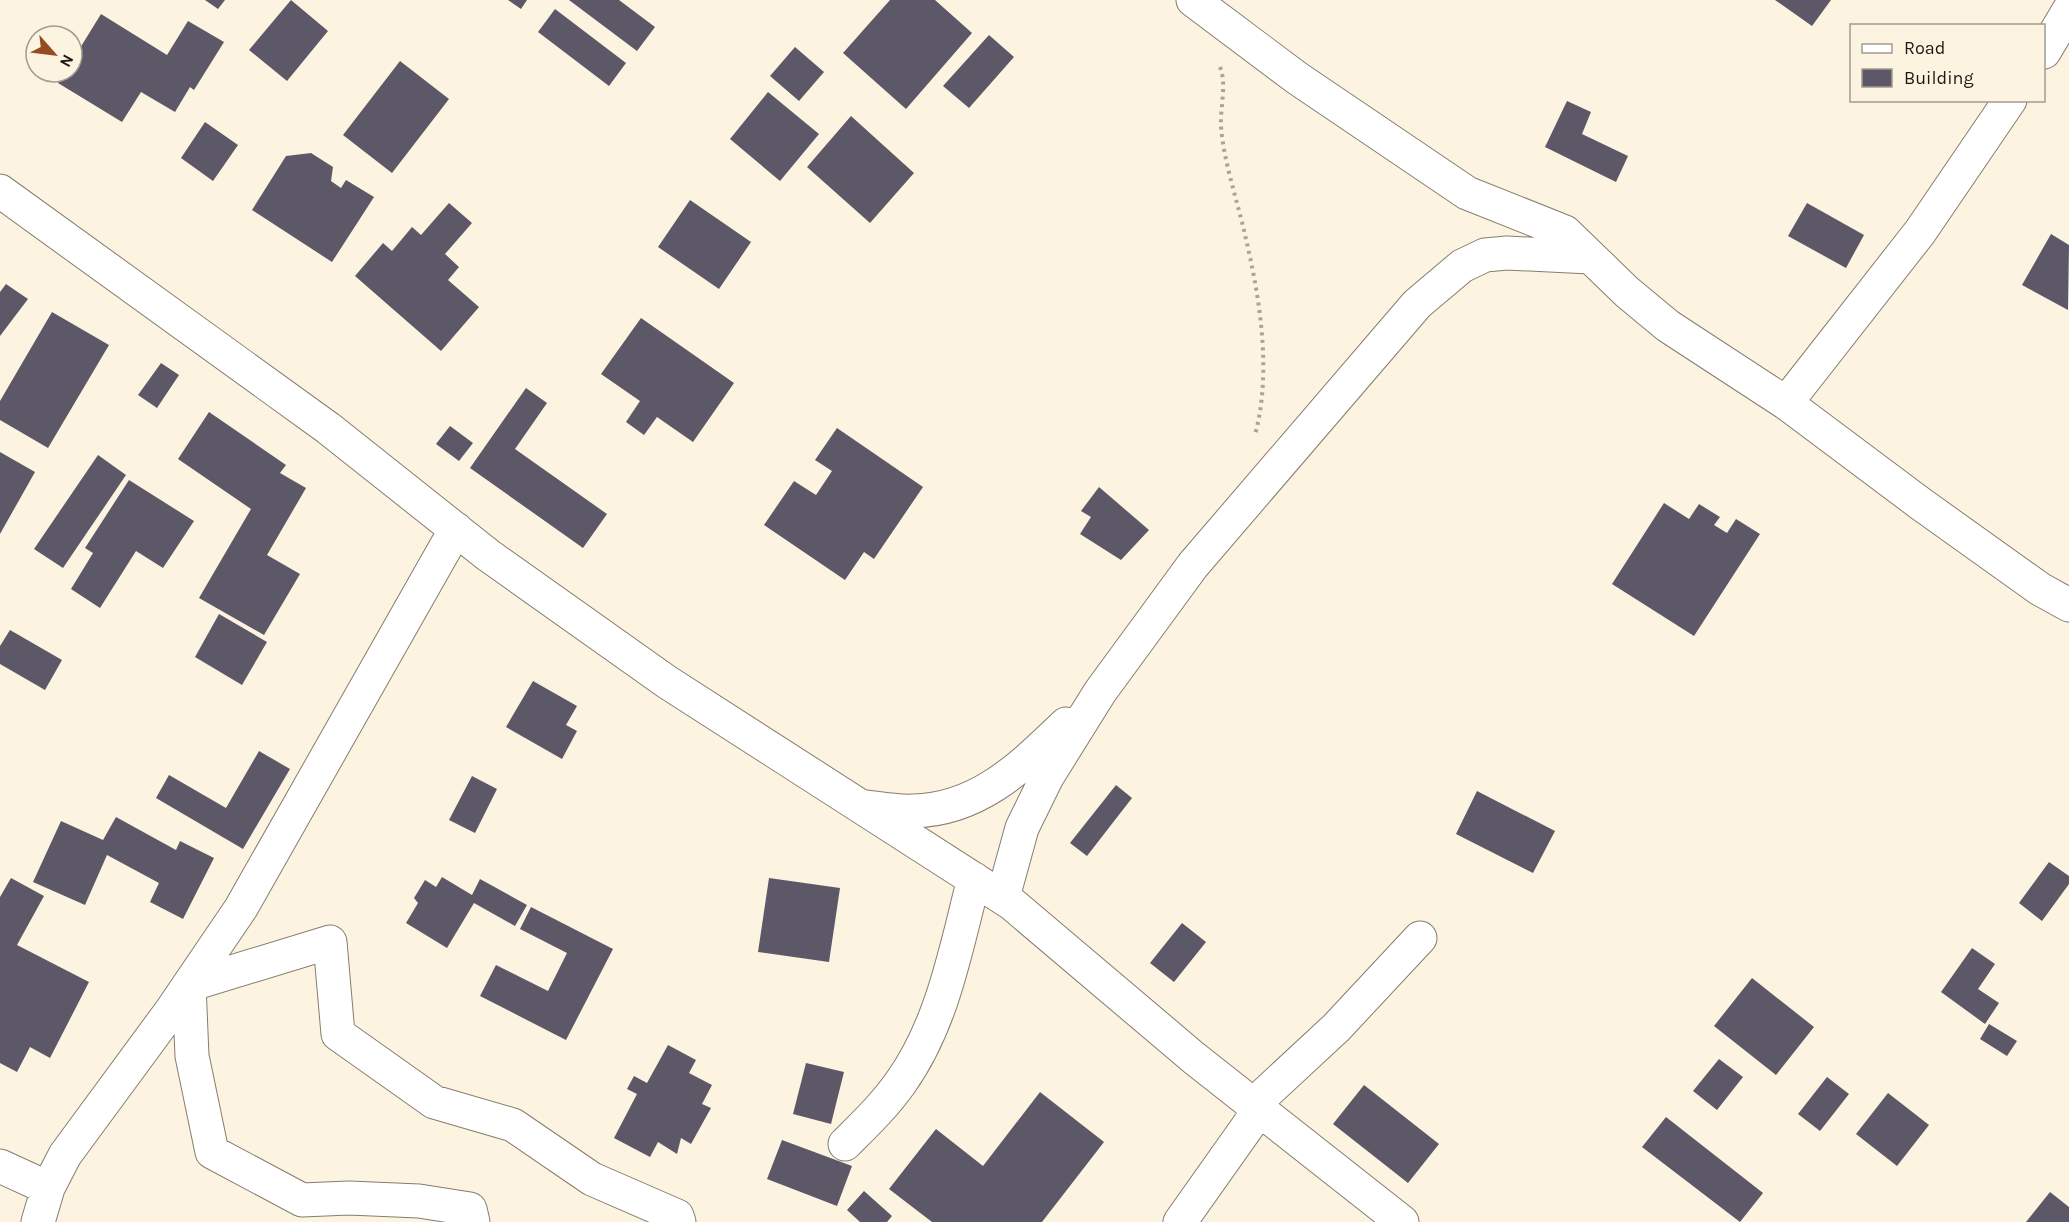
<svg xmlns="http://www.w3.org/2000/svg" width="2069" height="1222" font-family="Karla,sans-serif">
  <style>
    .building { fill: #5d5867 }
    .lines { fill: none; stroke-linecap: round; stroke-linejoin: round }
    .minor-casing { stroke: #867d6e; stroke-width: 35 }
    .path { stroke: #aba496; stroke-width: 4; stroke-dasharray: 3 4.5; stroke-linecap: butt }
    .minor { stroke: #fff; stroke-width: 33 }
  </style>
  <rect width="100%" height="100%" fill="#fdf3e1"/>
  <path class="building" d="M 205,0 L 225,0 L 218,9 Z
    M 291,0 L 328,31 L 287,81 L 249,50 Z
    M 508,0 L 527,0 L 521,9 Z
    M 569,0 L 619,0 L 655,27 L 637,51 Z
    M 890,0 L 935,0 L 972,33 L 906,109 L 843,53 Z
    M 1775,0 L 1831,0 L 1812,26 Z
    M 555,9 L 626,63 L 609,86 L 538,32 Z
    M 101,14 L 167,55 L 188,21 L 224,42 L 194,90 L 190,87 L 175,112 L 141,92 L 122,122 L 58,83 L 65,72 L 72,72 L 72,61 Z
    M 989,35 L 1014,57 L 969,108 L 943,86 Z
    M 795,47 L 824,72 L 799,101 L 770,76 Z
    M 400,61 L 449,99 L 392,173 L 343,135 Z
    M 768,92 L 819,134 L 780,181 L 730,139 Z
    M 1567,101 L 1591,112 L 1582,134 L 1628,156 L 1616,182 L 1545,147 Z
    M 851,116 L 914,173 L 870,223 L 807,167 Z
    M 205,122 L 238,145 L 213,181 L 181,158 Z
    M 311,153 L 333,167 L 331,181 L 341,188 L 346,180 L 374,197 L 332,262 L 252,210 L 286,156 Z
    M 690,200 L 751,242 L 719,289 L 658,247 Z
    M 449,203 L 472,223 L 445,254 L 459,267 L 448,280 L 479,307 L 441,351 L 355,276 L 383,243 L 392,251 L 412,227 L 421,235 Z
    M 1807,203 L 1864,235 L 1846,268 L 1788,236 Z
    M 2051,234 L 2069,245 L 2068,310 L 2022,285 Z
    M 6,284 L 28,299 L 0,336 L 0,292 Z
    M 52,312 L 109,345 L 48,448 L 0,420 L 0,401 Z
    M 641,318 L 734,383 L 693,442 L 657,417 L 644,435 L 626,422 L 640,401 L 601,374 Z
    M 161,363 L 179,375 L 157,408 L 138,395 Z
    M 526,388 L 547,403 L 515,449 L 607,514 L 583,548 L 470,468 Z
    M 209,412 L 286,465 L 280,473 L 306,488 L 267,555 L 300,574 L 264,635 L 199,598 L 251,509 L 178,459 Z
    M 450,426 L 473,443 L 459,461 L 436,444 Z
    M 837,428 L 923,487 L 874,559 L 864,552 L 845,580 L 764,525 L 794,481 L 816,495 L 832,471 L 815,460 Z
    M 0,452 L 35,472 L 0,534 Z
    M 98,455 L 126,475 L 63,568 L 34,549 Z
    M 129,480 L 194,521 L 163,568 L 136,551 L 100,608 L 71,589 L 93,553 L 85,548 Z
    M 1099,487 L 1149,530 L 1121,560 L 1080,534 L 1091,517 L 1081,511 Z
    M 1664,503 L 1689,519 L 1699,504 L 1720,517 L 1714,525 L 1727,533 L 1736,519 L 1760,534 L 1694,636 L 1612,584 Z
    M 219,614 L 267,642 L 242,685 L 195,657 Z
    M 10,630 L 62,660 L 45,690 L 0,664 L 0,646 Z
    M 533,681 L 577,706 L 566,725 L 577,731 L 562,759 L 506,727 Z
    M 259,751 L 290,769 L 243,849 L 156,798 L 169,775 L 226,808 Z
    M 472,776 L 497,789 L 475,833 L 449,820 Z
    M 1116,785 L 1132,798 L 1087,856 L 1070,843 Z
    M 1477,791 L 1555,831 L 1533,873 L 1456,834 Z
    M 116,817 L 176,850 L 180,841 L 214,858 L 183,919 L 150,902 L 159,883 L 107,855 L 85,905 L 33,882 L 61,821 L 103,840 Z
    M 2049,862 L 2069,876 L 2069,884 L 2042,921 L 2019,903 Z
    M 442,877 L 472,895 L 480,879 L 527,905 L 515,926 L 474,903 L 447,948 L 406,923 L 418,903 L 414,898 L 425,880 L 436,887 Z
    M 11,878 L 44,896 L 17,945 L 89,982 L 50,1058 L 30,1047 L 17,1072 L 0,1063 L 0,897 Z
    M 769,878 L 840,888 L 829,962 L 758,952 Z
    M 531,907 L 613,949 L 566,1040 L 480,996 L 496,965 L 548,991 L 567,953 L 520,929 Z
    M 1182,923 L 1206,942 L 1174,982 L 1150,963 Z
    M 1972,948 L 1995,964 L 1978,989 L 1999,1003 L 1985,1024 L 1941,992 Z
    M 1752,978 L 1814,1027 L 1776,1075 L 1714,1026 Z
    M 1989,1024 L 2017,1041 L 2007,1056 L 1980,1039 Z
    M 668,1045 L 696,1060 L 689,1073 L 712,1085 L 702,1104 L 711,1108 L 691,1144 L 681,1138 L 677,1154 L 658,1142 L 650,1157 L 614,1138 L 637,1094 L 627,1089 L 634,1076 L 647,1083 Z
    M 1719,1059 L 1743,1077 L 1717,1110 L 1693,1091 Z
    M 806,1063 L 844,1072 L 831,1124 L 793,1114 Z
    M 1827,1077 L 1849,1094 L 1820,1131 L 1798,1114 Z
    M 1364,1085 L 1439,1144 L 1408,1183 L 1333,1124 Z
    M 1040,1092 L 1104,1142 L 1042,1222 L 932,1222 L 889,1189 L 936,1129 L 983,1166 Z
    M 1888,1093 L 1929,1125 L 1897,1166 L 1856,1134 Z
    M 1666,1117 L 1763,1193 L 1740,1222 L 1642,1147 Z
    M 782,1140 L 852,1166 L 837,1206 L 767,1179 Z
    M 864,1191 L 892,1216 L 887,1222 L 860,1222 L 847,1210 Z
    M 2050,1192 L 2069,1207 L 2069,1222 L 2026,1222 Z"/>
  <g class="lines">
    <defs>
      <path id="minor" d="M 1193,0 L 1297,78 L 1467,193 L 1565,232 L 1627,292 L 1668,326 L 1786,403 L 1921,504 L 2040,589 L 2069,605
        M 2044,52 L 2069,10
        M 0,191 L 328,428 L 488,555 L 667,682 L 1011,903 L 1194,1058 L 1402,1222
        M 1786,403 L 1920,232 L 2010,100
        M 867,807 C 882,809 898,812 913,811 C 979,810 1022,766 1066,724
        M 1003,897 L 1022,828 L 1047,777 L 1100,692 L 1193,565 L 1417,304 L 1462,266 L 1485,255 L 1507,253 L 1590,257
        M 1253,1105 L 1336,1028 L 1420,938
        M 845,1144 C 865,1124 885,1105 901,1082 C 943,1023 956,948 974,879
        M 0,1166 L 48,1188
        M 38,1222 L 48,1188 L 65,1155 L 171,1011 L 241,908 L 456,529
        M 473,1222 L 470,1209 L 419,1201 L 349,1198 L 302,1200 L 212,1152 L 192,1056 L 189,985 L 330,942 L 338,1034 L 434,1102 L 513,1125 L 592,1179 L 677,1216 L 679,1222
        M 1180,1222 L 1260,1109"/>
    </defs>
    <use href="#minor" class="minor-casing"/>
    <path class="path" d="M 1220,67 C 1227,84 1220,108 1221,127 C 1224,163 1237,199 1245,235 C 1260,298 1272,372 1255,435"/>
    <use href="#minor" class="minor"/>
  </g>
  <rect x="1850" y="24" width="195" height="78" fill="#fdf3e1" stroke="#a39c8f" stroke-width="1.5"/>
  <rect x="1862" y="44" width="30" height="9" fill="#ffffff" stroke="#a39c8f" stroke-width="1.5"/>
  <text x="1904" y="54" font-size="18" fill="#1c1913">Road</text>
  <rect x="1862" y="69" width="30" height="18" fill="#5d5867" stroke="#a39c8f" stroke-width="1.5"/>
  <text x="1904" y="84" font-size="18" fill="#1c1913">Building</text>
  <g transform="translate(54 54) rotate(118)"><circle r="28" fill="#fdf3e1" stroke="#a39c8f" stroke-width="1.5"/>
  <path d="M0-4.5L10 22L0 15L-10 22Z" fill="#924e22"/>
  <text y="-9" font-size="16" font-weight="bold" text-anchor="middle" fill="#1c1913">N</text>
  </g>
</svg>
